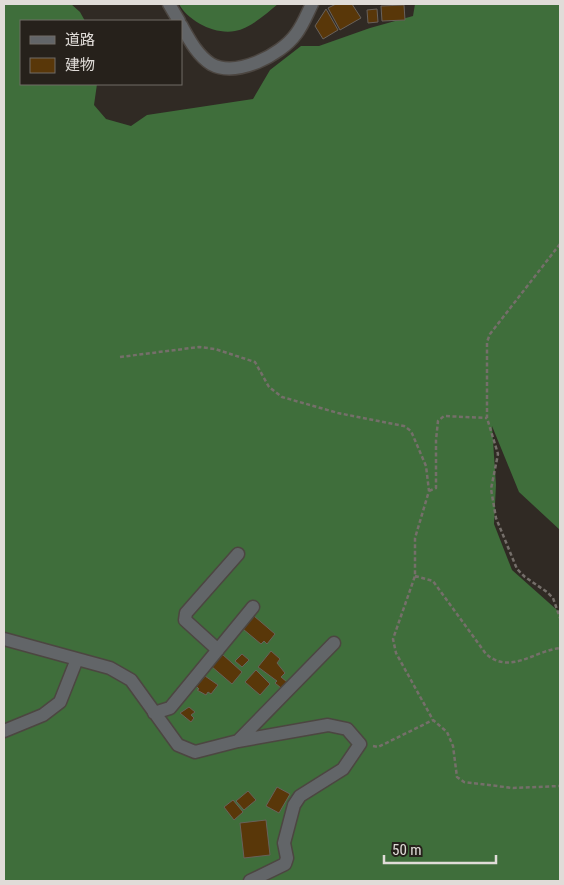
<svg xmlns="http://www.w3.org/2000/svg" width="564" height="885" font-family="'Roboto Condensed','Noto Sans JP',sans-serif">
  <style>
    .forest { fill: #3f6e3b }
    .building { fill: #593709; stroke: #68615b }
    .lines { fill: none; stroke-linecap: round; stroke-linejoin: round }
    .minor-casing { stroke: #4c4641; stroke-width: 15 }
    .path { stroke: #756f6a; stroke-width: 2.5; stroke-dasharray: 4 2.5; stroke-linecap: butt }
    .minor { stroke: #626568; stroke-width: 12 }
  </style>
  <rect width="100%" height="100%" fill="#302a24"/>
  <path class="forest" d="M 4,4 L 71,4 L 80,12 L 85,21 L 21,21 L 21,84 L 97,84 L 94,105 L 106,119 L 131,126 L 147,115 L 253,99 L 270,70 L 301,46 L 319,46 L 370,28 L 413,16 L 415,4 L 560,4 L 560,530 L 519,492 L 492,426 L 496,485 L 494,524 L 512,570 L 557,610 L 560,615 L 560,881 L 4,881 Z
    M 179,4 L 278,4 C 267,13 251,28 235,31 C 215,35 188,21 179,4 Z"/>
  <path class="building" d="M 336,4 L 352,4 L 361,18 L 340,30 L 328,8 Z
    M 404,5 L 405,20 L 382,21 L 381,6 Z
    M 326,9 L 338,30 L 323,39 L 315,26 Z
    M 377,9 L 378,22 L 368,23 L 367,10 Z
    M 254,616 L 275,634 L 267,644 L 264,641 L 261,644 L 243,629 Z
    M 271,651 L 280,659 L 277,663 L 285,673 L 281,677 L 287,682 L 281,688 L 275,683 L 277,681 L 258,667 Z
    M 222,654 L 242,672 L 232,684 L 211,666 Z
    M 242,654 L 249,660 L 242,667 L 235,661 Z
    M 256,670 L 270,684 L 260,695 L 245,682 Z
    M 205,676 L 218,685 L 211,694 L 208,692 L 206,695 L 197,690 L 199,689 L 196,686 Z
    M 189,707 L 195,712 L 191,715 L 194,718 L 191,722 L 180,713 Z
    M 277,787 L 290,794 L 279,813 L 266,806 Z
    M 248,791 L 256,800 L 244,810 L 236,801 Z
    M 233,800 L 243,812 L 234,820 L 224,807 Z
    M 266,820 L 270,855 L 244,858 L 240,823 Z"/>
  <g class="lines">
    <defs>
      <path id="minor" d="M 169,4 L 179,21
        M 181,25 C 189,39 197,55 211,64 C 236,78 281,55 296,34 C 303,25 307,14 312,4
        M 4,639 L 110,668 L 131,680 L 178,745 L 195,752 L 238,741 L 328,725 L 347,729 L 360,744 L 343,769 L 300,796 L 294,805 L 284,843 L 287,858 L 285,864 L 250,881
        M 218,650 L 185,620 L 186,613 L 238,554
        M 154,713 L 170,708 L 253,607
        M 4,731 L 43,715 L 60,702 L 77,659
        M 238,741 L 334,643"/>
    </defs>
    <use href="#minor" class="minor-casing"/>
    <path class="path" d="M 560,244 L 490,334 L 487,342 L 487,418 L 498,454 L 491,489 L 496,518 L 517,569 L 525,577 L 547,592 L 553,598 L 560,618
      M 120,357 L 199,347 L 215,349 L 255,362 L 269,387 L 282,397 L 338,413 L 404,426 L 411,431 L 426,466 L 429,491 L 415,538 L 415,576 L 393,639 L 396,653 L 433,720 L 447,732 L 453,746 L 457,777 L 464,782 L 513,788 L 560,786
      M 429,491 L 436,488 L 436,440 L 438,421 L 444,416 L 487,418
      M 415,576 L 433,581 L 486,654 C 510,675 534,651 560,648
      M 373,746 L 378,747 L 433,720"/>
    <use href="#minor" class="minor"/>
  </g>
  <rect width="564" height="885" fill="none" stroke="#e0dcd8" stroke-width="10"/>
  <rect x="20" y="20" width="162" height="65" fill="#26211b" stroke="#706c67"/>
  <rect x="30" y="36" width="25" height="8" fill="#626568" stroke="#706c67"/>
  <text x="65" y="45" font-size="15" fill="#e0dcd8">道路</text>
  <rect x="30" y="58" width="25" height="15" fill="#593709" stroke="#706c67"/>
  <text x="65" y="70" font-size="15" fill="#e0dcd8">建物</text>
  <path d="M384 855v8h112v-8" fill="none" stroke="#e0dcd8" stroke-width="2.5"/>
  <text x="392" y="855" font-size="15" fill="#e0dcd8" stroke="#26211b" stroke-width="4" paint-order="stroke">50 m</text>
</svg>
